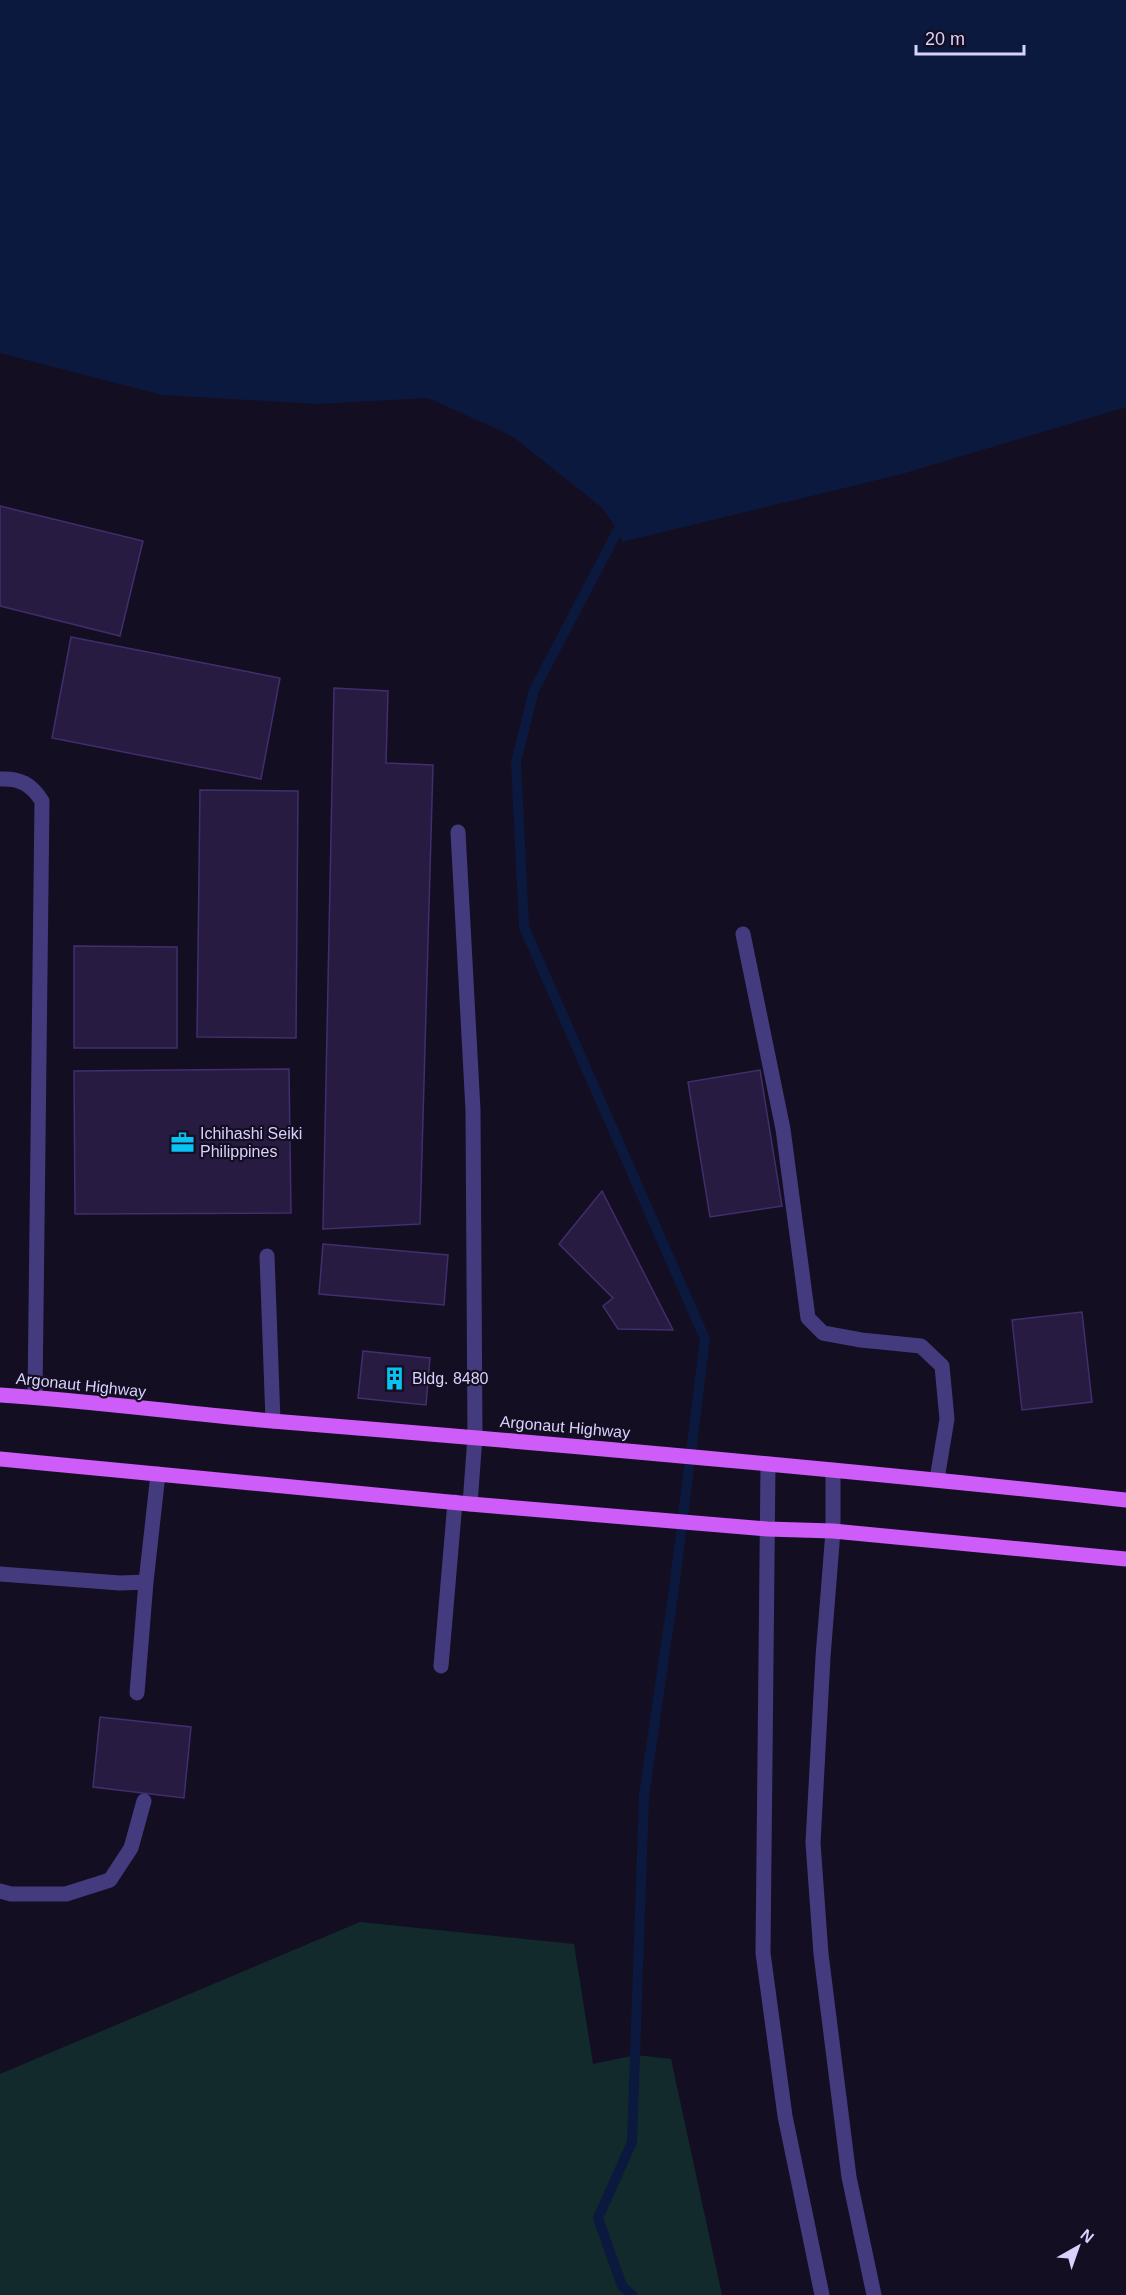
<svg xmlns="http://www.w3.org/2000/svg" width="1126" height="2295" font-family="Arial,sans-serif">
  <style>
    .green { fill: #122a2c }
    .water { fill: #0b193e }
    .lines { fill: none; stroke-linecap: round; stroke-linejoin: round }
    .stream { stroke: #0b193e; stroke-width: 10 }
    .building { fill: #271b42; stroke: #412e6d; stroke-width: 1.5 }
    .service { stroke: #443b7f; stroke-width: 15 }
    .tertiary { stroke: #443b7f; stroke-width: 15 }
    .primary { stroke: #cd5cf9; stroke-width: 15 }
    .labels { text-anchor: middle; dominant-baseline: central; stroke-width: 4.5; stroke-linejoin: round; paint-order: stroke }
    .poi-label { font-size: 16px; fill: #dad1fd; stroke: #140e22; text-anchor: start }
    .street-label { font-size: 16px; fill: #dad1fd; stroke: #140e22 }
  </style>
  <rect width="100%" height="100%" fill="#140e22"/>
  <path class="green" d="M 360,1922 L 574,1944 L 593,2064 L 636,2055 L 671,2059 L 722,2295 L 0,2295 L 0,2074 Z"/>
  <path class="water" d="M 0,0 L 1126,0 L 1126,407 L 902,474 L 622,542 L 618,530 L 601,507 L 512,436 L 428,398 L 318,404 L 162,395 L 0,353 Z"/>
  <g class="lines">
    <path class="stream" d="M 618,530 L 534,690 L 516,762 L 524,927 L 705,1339 L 674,1589 L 644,1796 L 632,2142 L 598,2218 L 622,2286 L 632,2295"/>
  </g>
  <path class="building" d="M 0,506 L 143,541 L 120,636 L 0,606 Z
    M 71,637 L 280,678 L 261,779 L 52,738 Z
    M 334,688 L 388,691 L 386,763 L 433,765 L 420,1224 L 323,1229 Z
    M 200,790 L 298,791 L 296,1038 L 197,1037 Z
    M 74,946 L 177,947 L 177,1048 L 74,1048 Z
    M 289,1069 L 291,1213 L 75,1214 L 74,1071 Z
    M 760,1070 L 782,1206 L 710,1217 L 688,1082 Z
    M 602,1191 L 673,1330 L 618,1329 L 603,1306 L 613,1298 L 559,1244 Z
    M 323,1244 L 448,1255 L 444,1305 L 319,1294 Z
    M 1082,1312 L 1092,1402 L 1022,1410 L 1012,1320 Z
    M 363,1351 L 430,1358 L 426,1405 L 358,1398 Z
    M 100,1717 L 191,1727 L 184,1798 L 93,1787 Z"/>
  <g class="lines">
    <path class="service" d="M 0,779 C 20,778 31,784 42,801 L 35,1397
      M 458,832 L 473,1110 L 475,1437 L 470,1504
      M 743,934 L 783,1129 L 808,1318 L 823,1333 L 861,1340 L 921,1346 L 942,1366 L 947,1419 L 937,1479
      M 267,1256 L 273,1421
      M 0,1574 L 120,1583 L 146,1582 L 158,1474
      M 441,1666 L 455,1502
      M 137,1693 L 146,1582
      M 0,1891 L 11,1894 L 66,1894 L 110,1880 L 131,1848 L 144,1801"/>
    <path class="tertiary" d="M 768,1464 L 763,1953 L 785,2116 L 822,2295
      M 833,1470 L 833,1531 L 823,1657 L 813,1843 L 821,1954 L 849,2177 L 874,2295"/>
    <path class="primary" d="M 0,1395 C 91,1401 181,1413 272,1421 C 557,1444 842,1469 1126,1500
      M 0,1459 L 470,1504 L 767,1529 L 833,1531 L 1126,1559"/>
  </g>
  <defs>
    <symbol id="office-bare" viewBox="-9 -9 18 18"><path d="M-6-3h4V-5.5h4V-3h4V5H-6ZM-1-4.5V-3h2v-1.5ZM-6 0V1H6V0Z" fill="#09c4f2" stroke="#140e22" stroke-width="2.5" paint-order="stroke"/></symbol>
    <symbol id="building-bare" viewBox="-9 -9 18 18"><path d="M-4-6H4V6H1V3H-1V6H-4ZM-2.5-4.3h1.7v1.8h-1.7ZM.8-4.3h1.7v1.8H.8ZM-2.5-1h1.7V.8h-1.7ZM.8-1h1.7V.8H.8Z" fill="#09c4f2" stroke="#140e22" stroke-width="2.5" paint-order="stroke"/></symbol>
  </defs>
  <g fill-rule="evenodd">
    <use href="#office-bare" x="166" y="1126" width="33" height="33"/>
    <use href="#building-bare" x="378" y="1362" width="33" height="33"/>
  </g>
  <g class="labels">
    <g class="poi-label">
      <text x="200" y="1133">Ichihashi Seiki<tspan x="200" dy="18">Philippines</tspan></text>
      <text x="412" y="1378">Bldg. 8480</text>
    </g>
    <g class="street-label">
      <text transform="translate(81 1385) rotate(6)">Argonaut Highway</text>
      <text transform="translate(565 1427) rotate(5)">Argonaut Highway</text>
    </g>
  </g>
  <g transform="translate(1078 2247) rotate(40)" stroke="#140e22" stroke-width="4.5" paint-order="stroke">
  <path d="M0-4.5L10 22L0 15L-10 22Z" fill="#dad1fd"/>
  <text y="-9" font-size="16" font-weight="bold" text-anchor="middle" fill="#dad1fd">N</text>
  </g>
  <path d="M916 45v9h108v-9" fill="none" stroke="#dad1fd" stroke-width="3"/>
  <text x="925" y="45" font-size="18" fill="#dad1fd" stroke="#140e22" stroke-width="4.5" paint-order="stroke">20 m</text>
</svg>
